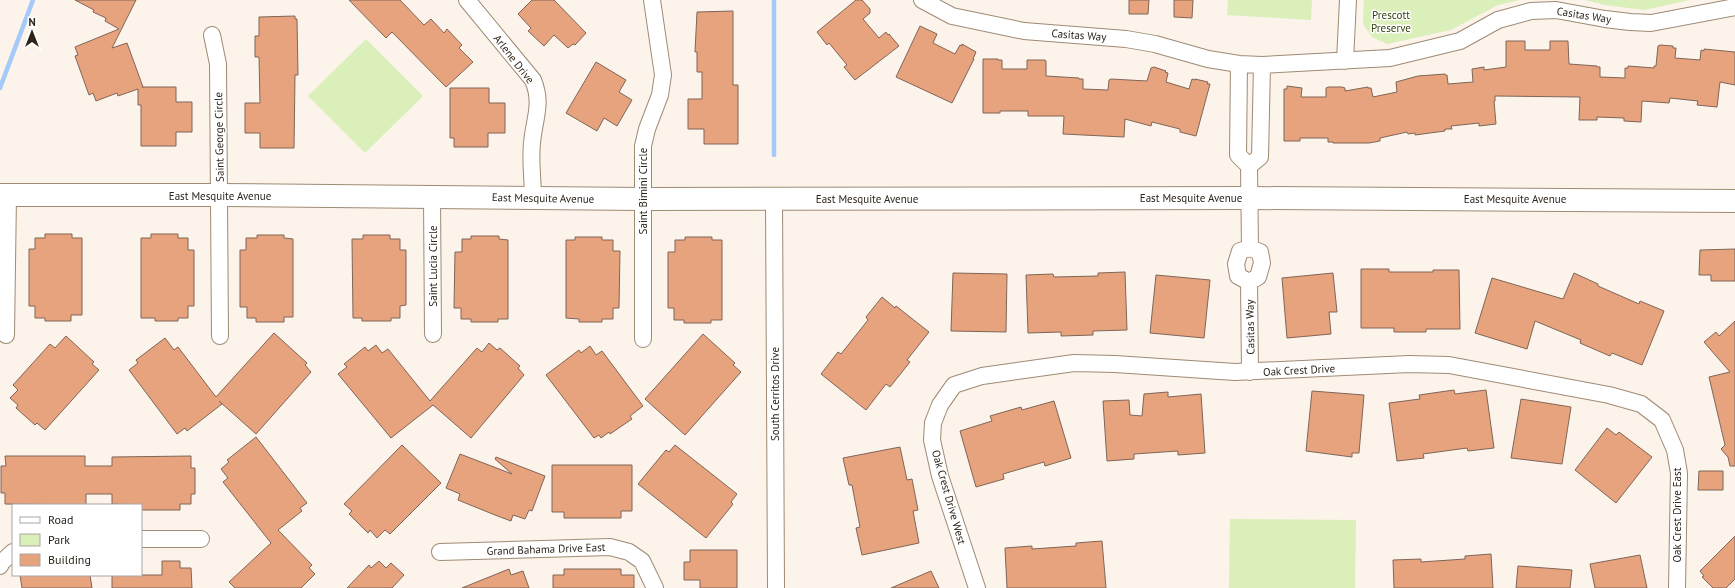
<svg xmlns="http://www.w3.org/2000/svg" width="1735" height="588" font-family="'PT Sans',sans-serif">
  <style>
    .green { fill: #dbefba }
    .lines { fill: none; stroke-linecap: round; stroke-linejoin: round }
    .stream { stroke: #a5caf9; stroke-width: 4.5 }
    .building { fill: #e7a37e; stroke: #806557 }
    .street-casing { stroke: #9f8a74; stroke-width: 18 }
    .secondary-casing { stroke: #9f8a74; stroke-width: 24 }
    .street { stroke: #fff; stroke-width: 16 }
    .secondary { stroke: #fff; stroke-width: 22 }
    .labels { text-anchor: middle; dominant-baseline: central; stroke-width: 3; stroke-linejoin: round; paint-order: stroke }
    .park-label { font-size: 11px; fill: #32400d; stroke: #fff }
    .street-label { font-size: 11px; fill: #2c241b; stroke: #fff }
  </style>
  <rect width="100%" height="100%" fill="#fcf3ea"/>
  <path class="green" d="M 1228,0 L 1312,0 L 1311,20 L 1227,15 Z
    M 1364,0 L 1520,0 L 1498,5 L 1451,30 L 1387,44 L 1372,37 L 1363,24 Z
    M 1585,0 L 1690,0 L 1644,10 L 1605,5 Z
    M 366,39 L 423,96 L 365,153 L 308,96 Z
    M 1230,519 L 1356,520 L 1355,588 L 1229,588 Z"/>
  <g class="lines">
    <path class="stream" d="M 774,0 L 774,155
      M 0,88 L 33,0"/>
  </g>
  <path class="building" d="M 75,0 L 136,0 L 112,48 L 127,43 L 143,87 L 142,87 L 176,87 L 176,102 L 192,102 L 192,132 L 176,132 L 176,146 L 141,146 L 141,105 L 138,105 L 138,89 L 118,96 L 117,93 L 96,101 L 93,93 L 89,95 L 75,56 L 78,55 L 75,47 L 119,29 L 105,21 L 106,18 L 93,12 L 94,10 Z
    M 349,0 L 400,0 L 424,25 L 431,19 L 444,33 L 447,29 L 462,45 L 459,48 L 473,62 L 446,87 L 392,32 L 386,38 Z
    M 532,0 L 554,0 L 586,33 L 575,45 L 573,44 L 568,48 L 554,35 L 544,46 L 528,31 L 531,28 L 518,14 Z
    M 856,0 L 862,0 L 870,9 L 870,13 L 863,19 L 879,38 L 886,32 L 888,35 L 889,34 L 899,46 L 855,80 L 844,67 L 847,65 L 829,43 L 827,45 L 817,32 Z
    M 1129,0 L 1149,0 L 1148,14 L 1129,14 Z
    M 1174,0 L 1193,0 L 1192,18 L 1174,17 Z
    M 733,11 L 733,85 L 738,85 L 738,144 L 704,144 L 704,129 L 688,129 L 688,99 L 702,99 L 702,72 L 697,72 L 697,52 L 695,52 L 697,12 Z
    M 295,16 L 295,19 L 297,19 L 298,75 L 295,75 L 294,148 L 260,148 L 260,133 L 245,133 L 245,103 L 260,103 L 259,57 L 255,57 L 255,36 L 259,36 L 259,17 Z
    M 920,26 L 937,34 L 933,43 L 955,54 L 960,45 L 962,46 L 962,44 L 976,52 L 973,59 L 974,59 L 952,103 L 896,77 Z
    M 1506,41 L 1525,41 L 1525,50 L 1550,50 L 1550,41 L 1568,41 L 1569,64 L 1597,66 L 1597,67 L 1600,67 L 1600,77 L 1625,78 L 1625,68 L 1628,68 L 1628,66 L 1654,68 L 1654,66 L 1656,66 L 1658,46 L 1660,45 L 1673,46 L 1673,48 L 1676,48 L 1675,58 L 1700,60 L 1701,50 L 1704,51 L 1704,49 L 1735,52 L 1735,85 L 1720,82 L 1717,107 L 1697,105 L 1698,101 L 1670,98 L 1669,103 L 1642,101 L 1641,122 L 1624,121 L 1624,118 L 1597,117 L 1597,120 L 1579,120 L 1580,97 L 1495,96 L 1495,101 L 1494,101 L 1496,124 L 1479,126 L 1479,123 L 1451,126 L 1452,129 L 1445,129 L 1445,131 L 1415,135 L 1415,133 L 1408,134 L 1407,132 L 1380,138 L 1380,141 L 1369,143 L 1333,143 L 1333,142 L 1328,142 L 1328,138 L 1300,138 L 1300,141 L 1284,141 L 1284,89 L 1287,89 L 1287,86 L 1302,88 L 1301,97 L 1326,97 L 1326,88 L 1329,87 L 1342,87 L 1345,88 L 1345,91 L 1368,87 L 1368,88 L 1371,88 L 1373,97 L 1397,92 L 1396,82 L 1418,76 L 1445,74 L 1445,75 L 1447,75 L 1448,84 L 1473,82 L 1472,69 L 1484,67 L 1484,70 L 1506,67 Z
    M 983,59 L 998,59 L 998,60 L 1002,60 L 1002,69 L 1027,69 L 1027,60 L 1045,60 L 1046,61 L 1046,76 L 1079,78 L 1079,79 L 1083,79 L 1083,89 L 1108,90 L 1109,80 L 1111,79 L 1147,81 L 1151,68 L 1154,67 L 1166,71 L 1165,72 L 1168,73 L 1166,82 L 1189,89 L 1192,79 L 1195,80 L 1195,79 L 1208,82 L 1207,84 L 1210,84 L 1196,136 L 1180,132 L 1180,129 L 1152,122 L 1151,126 L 1125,119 L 1124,137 L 1063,134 L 1064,116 L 1028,116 L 1028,111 L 1000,111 L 1000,113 L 983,113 Z
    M 596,62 L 626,80 L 619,92 L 632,100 L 617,126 L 604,118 L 597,131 L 566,113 Z
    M 450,88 L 489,88 L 489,103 L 505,103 L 505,133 L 488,133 L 488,147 L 454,147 L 454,138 L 450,138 Z
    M 45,234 L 72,234 L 72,238 L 82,238 L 82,315 L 71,315 L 71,321 L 45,321 L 45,318 L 35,318 L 35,306 L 29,306 L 29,249 L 35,249 L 35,238 L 45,238 Z
    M 151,234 L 178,234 L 178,238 L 188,238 L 188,250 L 194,250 L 194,306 L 188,306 L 188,318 L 178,318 L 178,321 L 155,321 L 155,318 L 141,318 L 141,238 L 151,238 Z
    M 257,235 L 284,235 L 284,238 L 293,239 L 293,317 L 284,317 L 284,322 L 256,322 L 256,318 L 247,318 L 247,307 L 240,307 L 240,250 L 246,250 L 246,238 L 257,238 Z
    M 363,235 L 390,235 L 390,239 L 400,239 L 400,250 L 406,250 L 406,305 L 400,306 L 400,318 L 391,318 L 391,321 L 362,321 L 362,318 L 353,318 L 352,239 L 363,239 Z
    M 471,236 L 499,236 L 499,239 L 508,240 L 508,319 L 498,319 L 498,322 L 471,322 L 471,319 L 461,319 L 461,308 L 454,308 L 455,252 L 462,252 L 462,239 L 471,239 Z
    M 575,237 L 602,237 L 602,240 L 613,240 L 613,251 L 620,251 L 619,308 L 613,308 L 613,319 L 602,319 L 602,322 L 579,322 L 579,319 L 566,318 L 566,240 L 575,240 Z
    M 685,237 L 712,237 L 712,240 L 722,240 L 722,320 L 711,320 L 711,323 L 684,323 L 684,320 L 674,320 L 674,308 L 668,308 L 668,252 L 675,252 L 675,240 L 685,240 Z
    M 1735,249 L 1735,281 L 1711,281 L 1711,275 L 1699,275 L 1700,250 Z
    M 1361,269 L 1389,269 L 1389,272 L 1433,272 L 1433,270 L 1459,270 L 1460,329 L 1426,329 L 1426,332 L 1394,332 L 1394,328 L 1361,328 Z
    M 1125,272 L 1127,330 L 1093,331 L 1093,335 L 1061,336 L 1061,332 L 1028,333 L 1026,275 L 1053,274 L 1054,277 L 1098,276 L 1098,273 Z
    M 953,273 L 1007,274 L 1006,332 L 951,331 Z
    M 1333,273 L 1337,312 L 1329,312 L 1331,334 L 1287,338 L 1282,278 Z
    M 1574,273 L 1598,284 L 1598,286 L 1639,304 L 1640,301 L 1664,311 L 1642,365 L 1612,353 L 1610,356 L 1580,343 L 1581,340 L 1535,321 L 1527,349 L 1475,333 L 1492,278 L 1563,299 Z
    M 1156,275 L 1210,280 L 1204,338 L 1150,333 Z
    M 882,297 L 895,308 L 896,306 L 929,332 L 907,360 L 910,362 L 890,387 L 886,384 L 866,410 L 821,374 L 838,352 L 841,354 L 868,320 L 866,317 Z
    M 1735,321 L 1735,466 L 1730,466 L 1728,457 L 1721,449 L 1725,445 L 1709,377 L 1730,372 L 1704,342 L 1716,332 L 1719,336 Z
    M 274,333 L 307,363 L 305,365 L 311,372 L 256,434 L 219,401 L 222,404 L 187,431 L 185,428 L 177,434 L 129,370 L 138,363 L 136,360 L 165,338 L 174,350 L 178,347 L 216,397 Z
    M 703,334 L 735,363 L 733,365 L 741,372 L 685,435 L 645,399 Z
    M 66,336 L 94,362 L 92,364 L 99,370 L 45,430 L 37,423 L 35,425 L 16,408 L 18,405 L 10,398 L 18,390 L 13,385 L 50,344 L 55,348 Z
    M 489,343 L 497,350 L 500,348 L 520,366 L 518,368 L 524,375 L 471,438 L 433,405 L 391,438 L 338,374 L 347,367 L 344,364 L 365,347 L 368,351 L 376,345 L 382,353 L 388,349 L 430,401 L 477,348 L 482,352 Z
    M 590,346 L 596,355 L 602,351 L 643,406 L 630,416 L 632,419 L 610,434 L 609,432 L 601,438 L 599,435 L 594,438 L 546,375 L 579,350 L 581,353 Z
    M 1454,390 L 1455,394 L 1486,390 L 1494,448 L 1468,451 L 1467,448 L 1423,454 L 1424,458 L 1397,461 L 1389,403 L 1420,399 L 1419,395 Z
    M 1312,391 L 1364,395 L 1359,453 L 1352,453 L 1352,457 L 1306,451 Z
    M 1168,392 L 1168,397 L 1201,394 L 1205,453 L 1178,455 L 1178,451 L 1134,454 L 1134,459 L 1107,461 L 1103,401 L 1129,400 L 1130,415 L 1142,416 L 1144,394 Z
    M 1521,399 L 1571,407 L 1562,464 L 1511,458 Z
    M 1054,401 L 1071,458 L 1045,466 L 1044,462 L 1003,474 L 1004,479 L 976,487 L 960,431 L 992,421 L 990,416 L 1021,407 L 1022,410 Z
    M 1607,428 L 1616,435 L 1619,432 L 1652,457 L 1616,503 L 1575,470 Z
    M 256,437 L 307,503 L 300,508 L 302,511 L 278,530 L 312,565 L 309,568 L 315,574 L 301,588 L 235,588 L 229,582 L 271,543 L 223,482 L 228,478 L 221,469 L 229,462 L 227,460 Z
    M 402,445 L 441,483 L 390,534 L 385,530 L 377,538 L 370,530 L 368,533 L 349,514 L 352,511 L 344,504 Z
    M 675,445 L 737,494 L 731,502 L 733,504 L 706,538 L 638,484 L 666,450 L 669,452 Z
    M 900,447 L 907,480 L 912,479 L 918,510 L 913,511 L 919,543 L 862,555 L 856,528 L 860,527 L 852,485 L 849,485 L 843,458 Z
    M 460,454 L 512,474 L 495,459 L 496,457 L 545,476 L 532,511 L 529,510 L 525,519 L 513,515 L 511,521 L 495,515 L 458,500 L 460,494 L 446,488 Z
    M 5,456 L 85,456 L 85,466 L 112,466 L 112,457 L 191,456 L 191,468 L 195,468 L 195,494 L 191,494 L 191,504 L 180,504 L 180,510 L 141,510 L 141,505 L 112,504 L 112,494 L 86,494 L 86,505 L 5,504 L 5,493 L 1,493 L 1,466 L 6,466 Z
    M 552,465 L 632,465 L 632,511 L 621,511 L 621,518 L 564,518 L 564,512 L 552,512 Z
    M 1699,471 L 1723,471 L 1723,490 L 1698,490 Z
    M 1735,536 L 1735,579 L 1726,588 L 1713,588 L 1702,577 L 1704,576 L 1700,571 Z
    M 1102,541 L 1106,588 L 1007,588 L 1005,548 L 1032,546 L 1032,549 L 1076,546 L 1076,543 Z
    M 690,550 L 737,550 L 737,588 L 700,588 L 700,580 L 684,580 L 684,562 L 690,562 Z
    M 1491,554 L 1493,588 L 1394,588 L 1393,560 L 1421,559 L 1421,562 L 1465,559 L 1465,556 Z
    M 1640,555 L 1647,588 L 1595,588 L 1590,564 Z
    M 162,561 L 180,561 L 180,568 L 191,568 L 192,588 L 112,588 L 112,575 L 162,575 Z
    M 379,561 L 386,568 L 391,563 L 404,575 L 392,588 L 347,588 L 369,565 L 371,568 Z
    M 1518,566 L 1572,570 L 1570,588 L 1516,588 Z
    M 509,569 L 511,575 L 523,571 L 529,588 L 462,588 Z
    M 564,569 L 621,569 L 621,575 L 634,575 L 634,588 L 553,588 L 553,575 L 564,575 Z
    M 931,571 L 939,588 L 891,588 Z
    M 20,575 L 90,575 L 92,588 L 22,588 Z"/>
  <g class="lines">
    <defs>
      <path id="street" d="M 467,0 L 533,80 C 543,104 534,119 532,143 C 530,161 533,180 533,199
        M 922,0 L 952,16 L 1024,31 L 1126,39 L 1155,44 L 1208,59 L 1239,64 L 1262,65 L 1390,58 L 1460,41 L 1498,20 L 1531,11 L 1556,10 L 1605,19 L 1630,22 L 1651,23 L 1735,7
        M 212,35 L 218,64 L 220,336
        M 1345,61 L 1348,0
        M 1239,64 L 1238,155 L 1249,166 L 1250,248
        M 1249,166 L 1260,157 L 1262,65
        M 432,197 L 433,334
        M 774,199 L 776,588
        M 1250,248 L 1260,252 L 1262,263 L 1258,277 L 1249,282 L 1238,276 L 1236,264 L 1240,251 Z
        M 1249,282 L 1250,372
        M 6,335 L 8,195
        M 643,339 L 643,146 L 647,129 L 660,95 L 663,75 L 652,0
        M 141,539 L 201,539
        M 440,552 L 610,547 L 629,552 L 642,561 L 655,588
        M 0,566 L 2,562 L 13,552
        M 977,588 L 940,476 L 932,440 L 933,423 L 940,405 L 954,385 L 982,376 L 1074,363 L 1115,364 L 1235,372 L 1409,364 L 1449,365 L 1609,395 L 1641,404 L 1662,420 L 1675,450 L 1679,473 L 1677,588"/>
      <path id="secondary" d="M 0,195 L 220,195 L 642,199 L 1250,198 L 1735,201"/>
    </defs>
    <use href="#street" class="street-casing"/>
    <use href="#secondary" class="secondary-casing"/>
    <use href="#street" class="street"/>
    <use href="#secondary" class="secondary"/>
  </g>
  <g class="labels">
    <g class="park-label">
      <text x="1391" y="15">Prescott<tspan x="1391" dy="13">Preserve</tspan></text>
    </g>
    <g class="street-label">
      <text transform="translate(1584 15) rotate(9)">Casitas Way</text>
      <text transform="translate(1079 35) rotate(4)">Casitas Way</text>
      <text transform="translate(514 59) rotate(52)">Arlene Drive</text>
      <text transform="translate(219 137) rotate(-91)">Saint George Circle</text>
      <text transform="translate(643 191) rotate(-90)">Saint Bimini Circle</text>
      <text x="220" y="196">East Mesquite Avenue</text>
      <text transform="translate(543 198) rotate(1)">East Mesquite Avenue</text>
      <text x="1191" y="198">East Mesquite Avenue</text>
      <text x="867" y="199">East Mesquite Avenue</text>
      <text x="1515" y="199">East Mesquite Avenue</text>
      <text transform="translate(433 266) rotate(-90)">Saint Lucia Circle</text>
      <text transform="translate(1250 327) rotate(-91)">Casitas Way</text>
      <text transform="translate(1299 370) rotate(-3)">Oak Crest Drive</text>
      <text transform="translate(775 394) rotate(-90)">South Cerritos Drive</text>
      <text transform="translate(949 497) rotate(74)">Oak Crest Drive West</text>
      <text transform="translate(1677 515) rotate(-90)">Oak Crest Drive East</text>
      <text transform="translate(546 549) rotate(-2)">Grand Bahama Drive East</text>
    </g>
  </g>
  <rect x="12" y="504" width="130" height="72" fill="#ffffff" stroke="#aba7a4"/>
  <rect x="20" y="517" width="20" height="6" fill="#ffffff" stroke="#aba7a4"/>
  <text x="48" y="524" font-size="12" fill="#2c241b">Road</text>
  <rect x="20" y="534" width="20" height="12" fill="#dbefba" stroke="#aba7a4"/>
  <text x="48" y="544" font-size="12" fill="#2c241b">Park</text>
  <rect x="20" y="554" width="20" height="12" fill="#e7a37e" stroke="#aba7a4"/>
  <text x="48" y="564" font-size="12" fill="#2c241b">Building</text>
  <g transform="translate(32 32)" stroke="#ffffff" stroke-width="3" paint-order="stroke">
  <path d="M0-3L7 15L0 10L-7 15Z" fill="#2c241b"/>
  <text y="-6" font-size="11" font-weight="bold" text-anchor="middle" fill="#2c241b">N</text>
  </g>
</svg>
